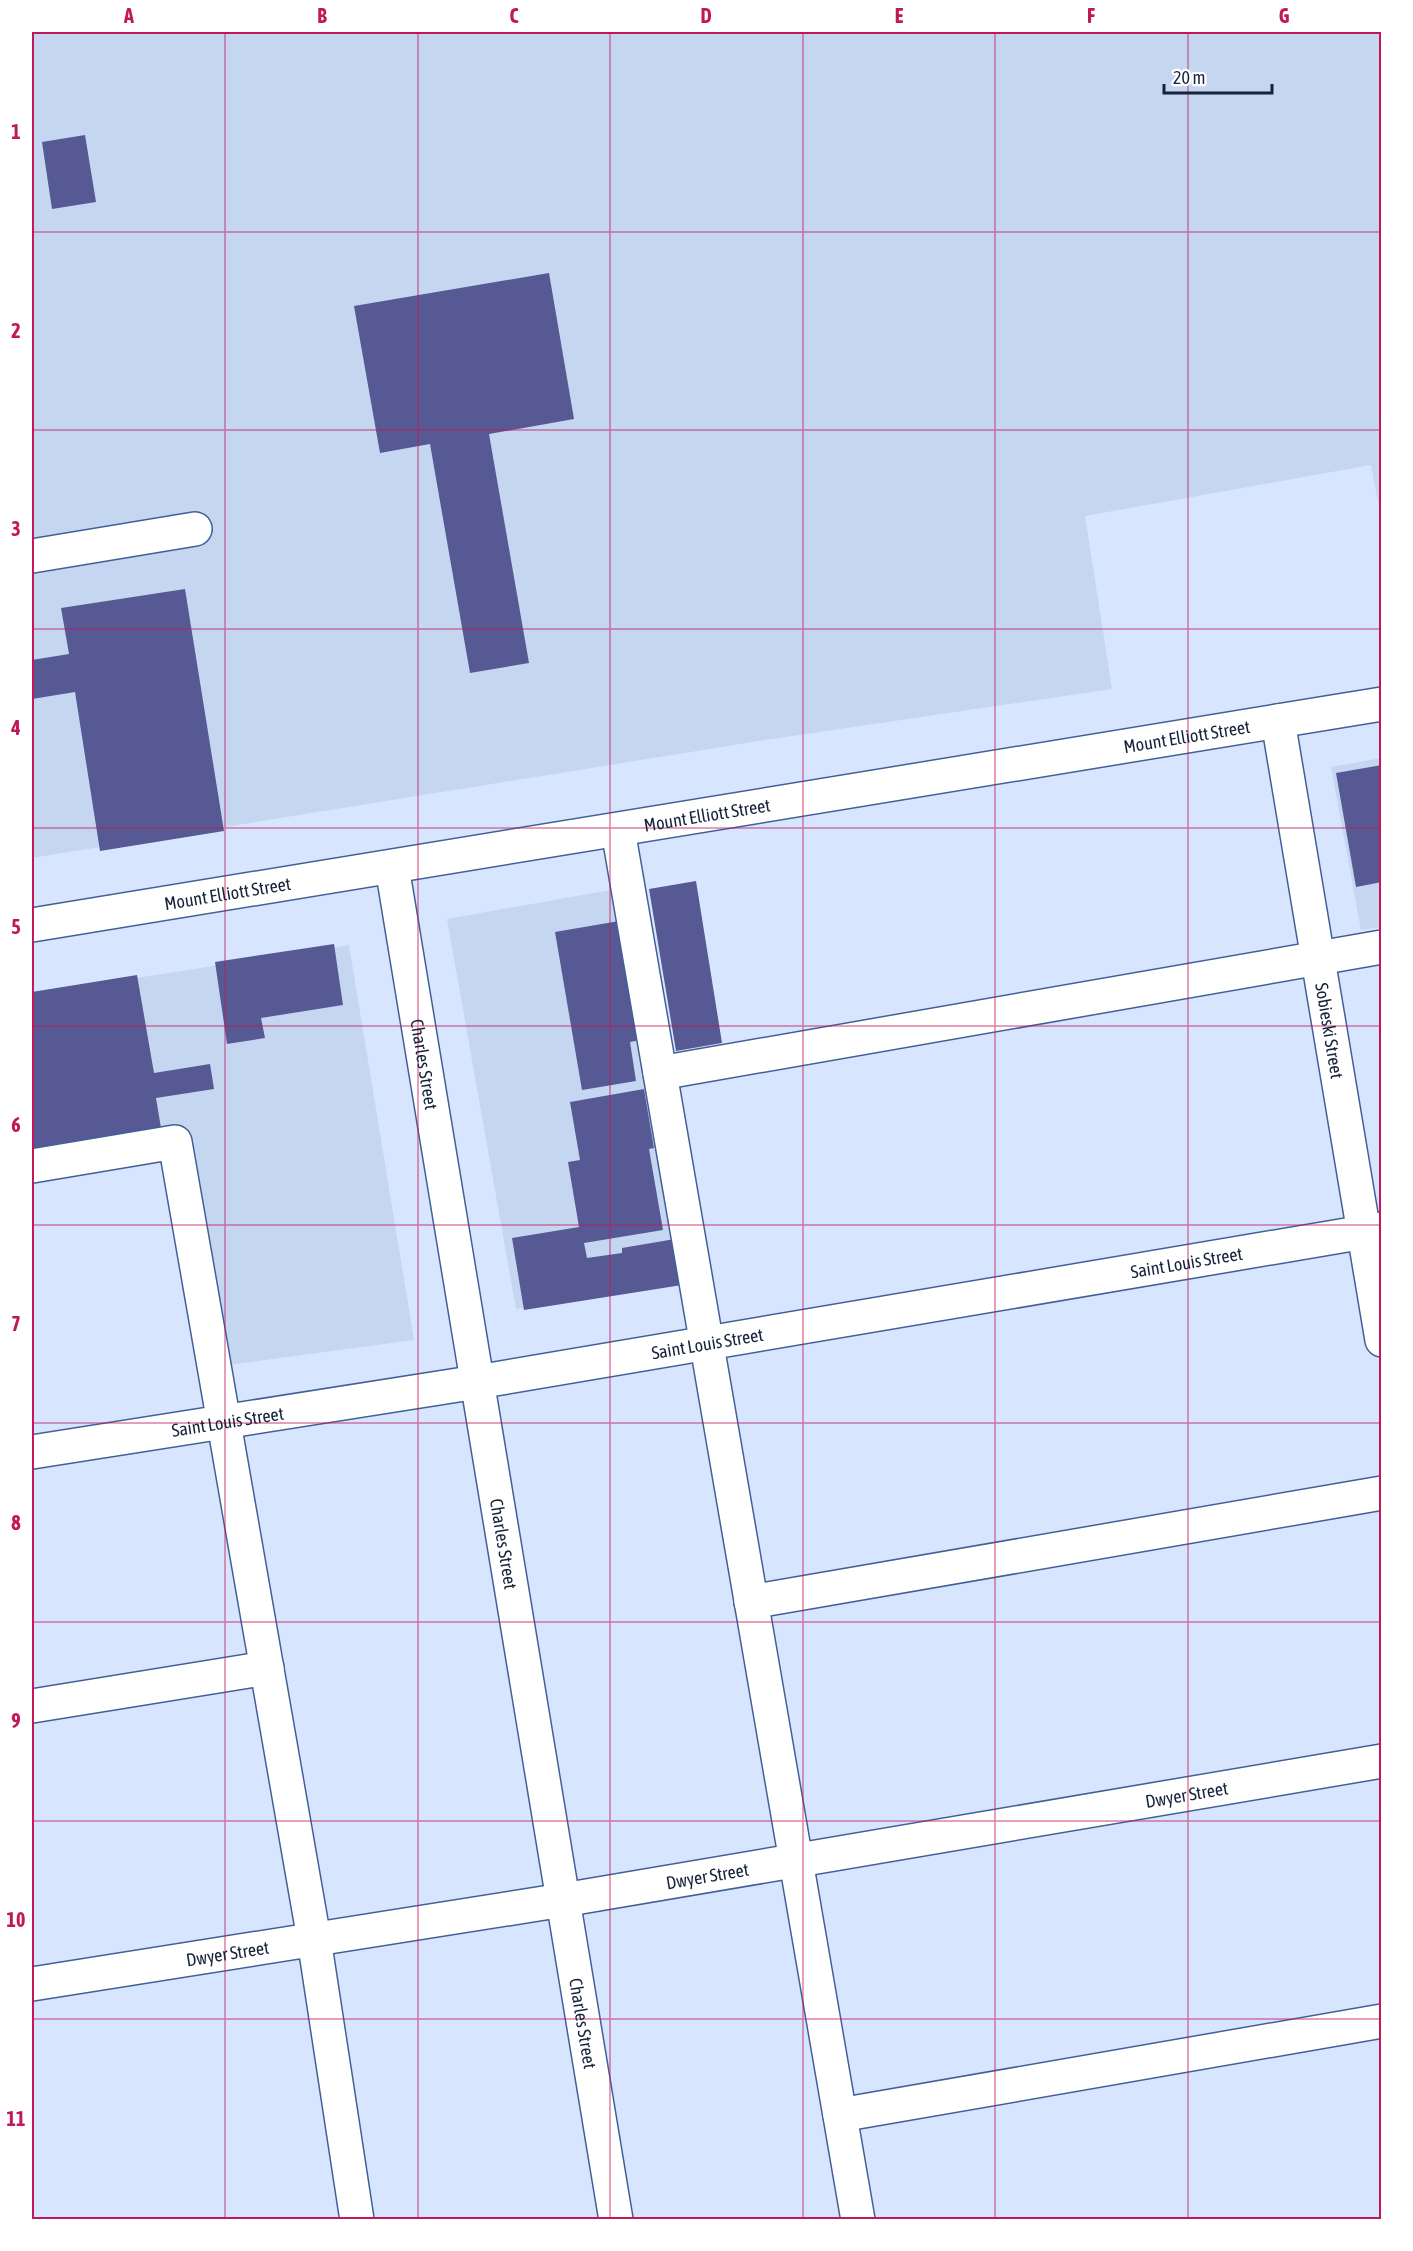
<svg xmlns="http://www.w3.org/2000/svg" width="1413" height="2251" font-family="'Asap Condensed',sans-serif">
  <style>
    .built { fill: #c5d6f1 }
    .building { fill: #565993 }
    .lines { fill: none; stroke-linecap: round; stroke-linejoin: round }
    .minor-casing { stroke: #416196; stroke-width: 36 }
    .minor { stroke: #fff; stroke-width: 33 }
    .grid { fill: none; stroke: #c2185b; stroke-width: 1.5; stroke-opacity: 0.55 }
    .labels { text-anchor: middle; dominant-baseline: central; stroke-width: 6; stroke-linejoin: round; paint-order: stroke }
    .street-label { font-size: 18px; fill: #16233a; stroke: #fff }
    .neatline { fill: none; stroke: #c2185b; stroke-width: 2 }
    .grid-label { font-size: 20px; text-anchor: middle; font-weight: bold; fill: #c2185b }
  </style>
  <rect width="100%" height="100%" fill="#d7e6fe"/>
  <path class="built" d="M 32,32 L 1381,32 L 1381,518 L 1371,465 L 1085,516 L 1112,689 L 759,741 L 32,858 Z
    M 1381,758 L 1381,927 L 1361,930 L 1331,767 Z
    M 616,889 L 685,1279 L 516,1309 L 447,919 Z
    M 349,945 L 414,1340 L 228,1365 L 191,1137 L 32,1162 L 32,994 Z"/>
  <path class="building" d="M 85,135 L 96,202 L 52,209 L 42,142 Z
    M 549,273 L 574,419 L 489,434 L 529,663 L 470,673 L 430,444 L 380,453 L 354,306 Z
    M 185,589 L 224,831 L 100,851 L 75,692 L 32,699 L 32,660 L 69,654 L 61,608 Z
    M 1382,765 L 1382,882 L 1356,887 L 1336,773 Z
    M 696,881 L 722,1043 L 676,1051 L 649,889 Z
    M 625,920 L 646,1039 L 630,1042 L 636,1081 L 582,1090 L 555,932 Z
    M 334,944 L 343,1005 L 261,1018 L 265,1038 L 227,1044 L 215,962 Z
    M 137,975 L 154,1073 L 210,1064 L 214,1089 L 156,1098 L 162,1134 L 32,1155 L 32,992 Z
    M 644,1089 L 654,1148 L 649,1149 L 663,1230 L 584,1243 L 587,1258 L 622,1253 L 622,1248 L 675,1239 L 682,1285 L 524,1310 L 512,1238 L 579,1227 L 568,1162 L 580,1160 L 570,1102 Z"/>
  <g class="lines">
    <defs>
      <g id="minor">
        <path d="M 32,556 L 195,529"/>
        <path id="s1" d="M 1278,721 L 1382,1340"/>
        <path d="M 618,830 L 858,2220"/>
        <path id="s2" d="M 392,867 L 616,2220"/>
        <path id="s3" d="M 32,925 L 1382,704"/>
        <path d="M 660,1073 L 1382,947"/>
        <path d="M 32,1166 L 175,1142 L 314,1939 L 357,2220"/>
        <path id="s4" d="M 32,1452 L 477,1382 L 1382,1229"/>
        <path d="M 751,1602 L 1382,1493"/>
        <path d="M 32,1706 L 267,1668"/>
        <path id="s5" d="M 32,1984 L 563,1900 L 1382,1761"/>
        <path d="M 840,2115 L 1382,2021"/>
      </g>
    </defs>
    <use href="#minor" class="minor-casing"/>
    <use href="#minor" class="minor"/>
  </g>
  <path class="grid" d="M 225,32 L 225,2220M 418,32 L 418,2220M 610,32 L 610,2220M 803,32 L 803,2220M 995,32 L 995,2220M 1188,32 L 1188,2220M 32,232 L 1382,232M 32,430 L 1382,430M 32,629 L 1382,629M 32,828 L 1382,828M 32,1026 L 1382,1026M 32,1225 L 1382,1225M 32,1423 L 1382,1423M 32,1622 L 1382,1622M 32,1821 L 1382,1821M 32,2019 L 1382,2019"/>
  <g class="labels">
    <g class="street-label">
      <text stroke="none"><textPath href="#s3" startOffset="1170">Mount Elliott Street</textPath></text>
      <text stroke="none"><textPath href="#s3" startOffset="684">Mount Elliott Street</textPath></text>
      <text stroke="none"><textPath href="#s3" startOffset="198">Mount Elliott Street</textPath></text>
      <text stroke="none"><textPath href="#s1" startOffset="314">Sobieski Street</textPath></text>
      <text stroke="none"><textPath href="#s2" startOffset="200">Charles Street</textPath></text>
      <text stroke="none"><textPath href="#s4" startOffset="1170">Saint Louis Street</textPath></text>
      <text stroke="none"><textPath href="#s4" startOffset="684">Saint Louis Street</textPath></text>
      <text stroke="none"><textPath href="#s4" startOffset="198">Saint Louis Street</textPath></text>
      <text stroke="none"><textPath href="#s2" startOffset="686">Charles Street</textPath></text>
      <text stroke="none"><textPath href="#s5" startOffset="1170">Dwyer Street</textPath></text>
      <text stroke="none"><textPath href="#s5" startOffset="684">Dwyer Street</textPath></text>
      <text stroke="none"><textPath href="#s5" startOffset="198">Dwyer Street</textPath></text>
      <text stroke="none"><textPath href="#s2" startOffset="1172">Charles Street</textPath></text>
    </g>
  </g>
  <rect width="1413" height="2251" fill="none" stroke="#ffffff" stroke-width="66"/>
  <path d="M1164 84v9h108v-9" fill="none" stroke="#16233a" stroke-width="3"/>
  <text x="1173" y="84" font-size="18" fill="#16233a" stroke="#ffffff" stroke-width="4.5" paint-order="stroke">20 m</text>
  <rect x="33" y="33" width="1347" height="2185" class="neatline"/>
  <g class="grid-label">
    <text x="129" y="23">A</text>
    <text x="322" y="23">B</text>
    <text x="514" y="23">C</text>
    <text x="706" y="23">D</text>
    <text x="899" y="23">E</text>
    <text x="1091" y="23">F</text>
    <text x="1284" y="23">G</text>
    <text x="16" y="139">1</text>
    <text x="16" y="338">2</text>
    <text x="16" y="536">3</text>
    <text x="16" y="735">4</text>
    <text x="16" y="934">5</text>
    <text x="16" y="1132">6</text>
    <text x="16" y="1331">7</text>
    <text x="16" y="1530">8</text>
    <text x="16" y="1728">9</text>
    <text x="16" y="1927">10</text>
    <text x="16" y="2126">11</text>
  </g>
</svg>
